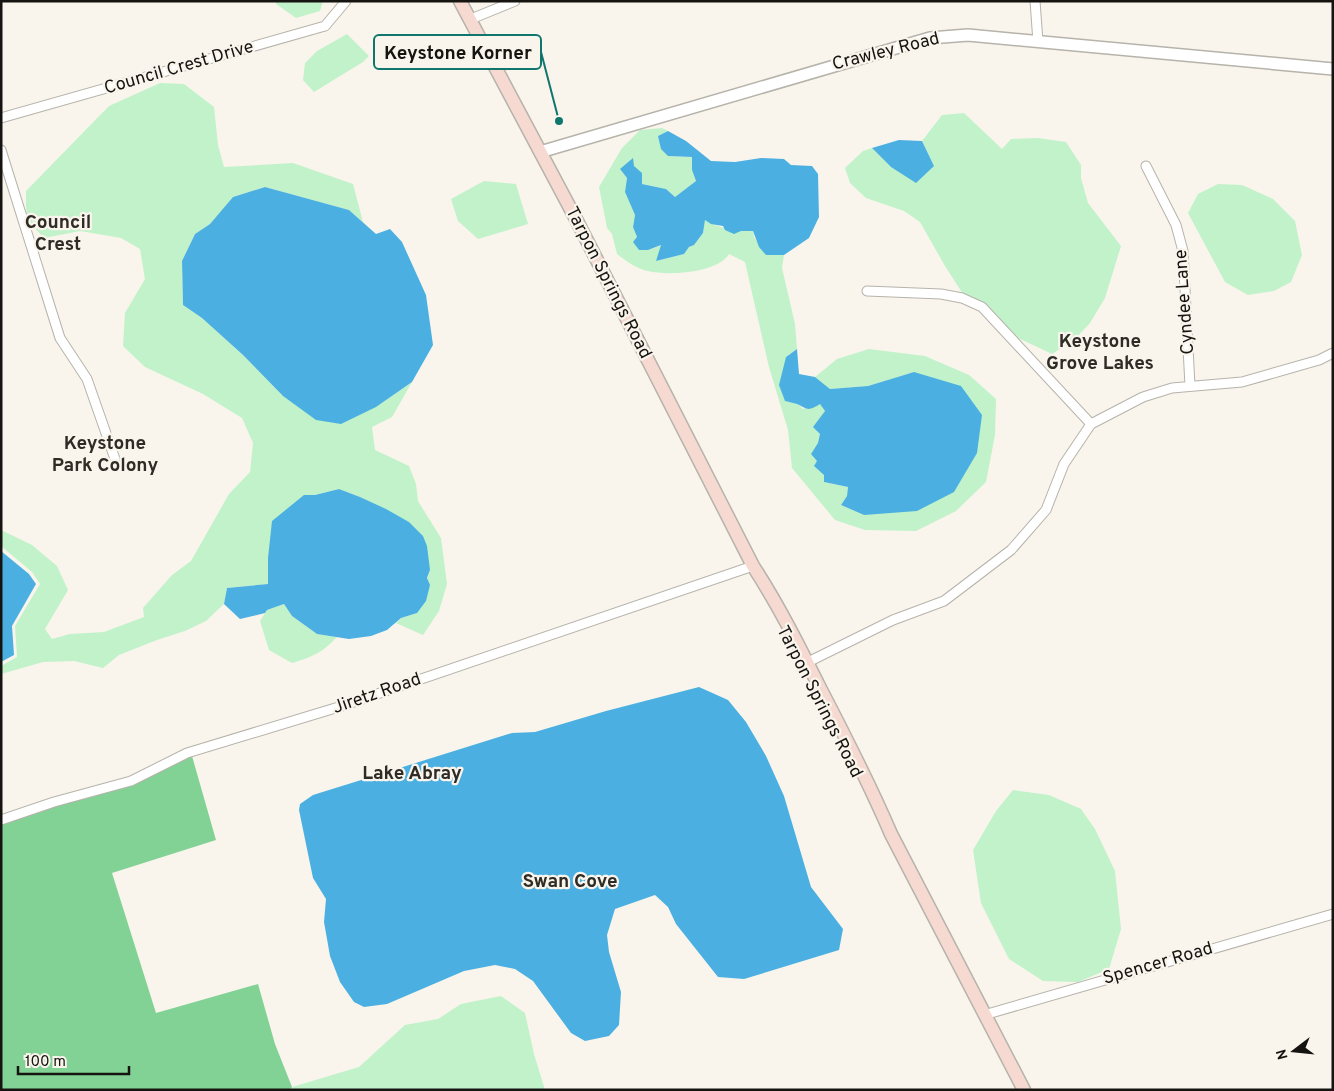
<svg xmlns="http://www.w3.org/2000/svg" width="1334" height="1091" font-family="Overpass,sans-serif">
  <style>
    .green { fill: #c1f2ca }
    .forest { fill: #82d295 }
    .water { fill: #4bb0e1 }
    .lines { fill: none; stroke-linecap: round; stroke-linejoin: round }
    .minor-casing { stroke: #b6b3ab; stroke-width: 11 }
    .tertiary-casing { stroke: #b6b3ab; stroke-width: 14 }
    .secondary-casing { stroke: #b6b3ab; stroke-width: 15 }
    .minor { stroke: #fff; stroke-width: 9 }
    .tertiary { stroke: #fff; stroke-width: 11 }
    .secondary { stroke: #f6dad1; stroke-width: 12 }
    .labels { text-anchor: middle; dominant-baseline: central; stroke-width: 4.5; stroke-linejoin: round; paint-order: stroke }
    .street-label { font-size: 18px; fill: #161411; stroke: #f9f5ec }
    .neighbourhood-label { font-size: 19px; font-weight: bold; fill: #2f2c26; stroke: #f9f5ec }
    .leader { fill: none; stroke: #0f766e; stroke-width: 2 }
    .callout-dot { fill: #0f766e; stroke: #f9f5ec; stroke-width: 2 }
    .callout { fill: #f9f5ec; stroke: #0f766e; stroke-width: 2 }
    .callout-label { font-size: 19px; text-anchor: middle; font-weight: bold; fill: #161411 }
  </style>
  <rect width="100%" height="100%" fill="#f9f5ec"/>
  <path class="green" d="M 276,1 L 323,1 L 320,11 L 296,18 L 276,4 Z
    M 347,34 L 369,56 L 363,62 L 314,92 L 303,80 L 305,63 L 317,51 Z
    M 160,83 L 184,84 L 214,107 L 218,145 L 224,167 L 293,163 L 353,184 L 363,222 L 349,210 L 265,187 L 233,197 L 210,224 L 195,234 L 182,261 L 183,305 L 202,318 L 243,355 L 283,396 L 376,407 L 412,382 L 392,417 L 372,427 L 375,450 L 409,466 L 416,484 L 418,501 L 441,538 L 447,584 L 439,611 L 423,635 L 396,623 L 401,618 L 417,613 L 430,570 L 409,522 L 360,497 L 339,489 L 315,495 L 303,496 L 268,558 L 268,584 L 227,588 L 224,604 L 206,621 L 185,631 L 157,640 L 119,655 L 103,668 L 74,661 L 43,662 L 1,674 L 1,666 L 17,657 L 15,626 L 40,584 L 32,572 L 1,546 L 1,530 L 32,545 L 57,566 L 68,590 L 45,629 L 52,639 L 70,634 L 104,632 L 144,617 L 143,608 L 172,575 L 191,561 L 229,494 L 250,472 L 253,443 L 242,418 L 203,394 L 145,367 L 123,346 L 125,313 L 145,279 L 140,249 L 121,238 L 80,231 L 44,238 C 25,217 26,219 26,191 L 109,106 Z
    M 964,113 L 1002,149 L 1011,139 L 1038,138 L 1066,142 L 1081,165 L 1081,178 L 1088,203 L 1121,246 L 1105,298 L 1090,323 L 1075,339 L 1052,354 L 1016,337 L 986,305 L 963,294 L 945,266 L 920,222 L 904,211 L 866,198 L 850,183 L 845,168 L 863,151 L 872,148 L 891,167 L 934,166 L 922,141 L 942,115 Z
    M 662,128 L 668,131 L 658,136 L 668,156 L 692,157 L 692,170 L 696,181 L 675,197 L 666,189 L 642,184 L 620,169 L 627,178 L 625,192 L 635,215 L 633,227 L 637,237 L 648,250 L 662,245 L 656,261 L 684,254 L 689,247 L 694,245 L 703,233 L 705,219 C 717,229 738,231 753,231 L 754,237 L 766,255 L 784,255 L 782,268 L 795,324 L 797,349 L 786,357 L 785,401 L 798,404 L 803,409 L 820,403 L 825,411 L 814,427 L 820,434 L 818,461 L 824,475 L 824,482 L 848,487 L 847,496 L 841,505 L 864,515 L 914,372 L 868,386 L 830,389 L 815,377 L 837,359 L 869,349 L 925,356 L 969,375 L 996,399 L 995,435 L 986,482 L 956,511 L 916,531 L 865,530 L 835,520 L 792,468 L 788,430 L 769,367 L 745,262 L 729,254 C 718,273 668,276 648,271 C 637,269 626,261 617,254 L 612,234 L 607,228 L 599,187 L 622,148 L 640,130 Z
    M 484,181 L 516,184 L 528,224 L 478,239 L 458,221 L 451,199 Z
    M 1218,184 L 1242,185 L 1273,199 L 1295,221 L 1302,255 L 1291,282 L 1274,291 L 1248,295 L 1225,282 L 1188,213 L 1198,194 Z
    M 284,604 L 292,616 L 317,634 L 337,637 C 322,653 312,657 292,663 L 269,650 L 260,621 L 267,610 Z
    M 1013,790 L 1049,795 L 1081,809 L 1095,829 L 1115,871 L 1121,929 L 1109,969 L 1078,982 L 1043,981 L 1009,959 L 981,903 L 973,850 L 996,811 Z
    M 501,996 L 525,1013 L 534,1054 L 545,1090 L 289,1090 L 292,1087 L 359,1067 L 405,1025 L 438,1019 L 461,1004 Z"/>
  <path class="forest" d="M 192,756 L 216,840 L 112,873 L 156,1013 L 258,984 L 275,1044 L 292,1087 L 289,1090 L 1,1090 L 1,824 L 55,805 L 132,784 Z"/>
  <path class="water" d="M 668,131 L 686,141 L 711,161 L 735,162 L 761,158 L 784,159 L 791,165 L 812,166 L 818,174 L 819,217 L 809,238 L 784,255 L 766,255 L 759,247 L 753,231 L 741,231 L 734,234 L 725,230 L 723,226 L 711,224 L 705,220 L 703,233 L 694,245 L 689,247 L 684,254 L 656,261 L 661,245 L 648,250 L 639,250 L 633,242 L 637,237 L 633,227 L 635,215 L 625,192 L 627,178 L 620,169 L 633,158 L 634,166 L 642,173 L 642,184 L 666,189 L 675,197 L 696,181 L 692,170 L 692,157 L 668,156 L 661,149 L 658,136 Z
    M 899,140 L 922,141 L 934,166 L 916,183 L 891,167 L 872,148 Z
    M 265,187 L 349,210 L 376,234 L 390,229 L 402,242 L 426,295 L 433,345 L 412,382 L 376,407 L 341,424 L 316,420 L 283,396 L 243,355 L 202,318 L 183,305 L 182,261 L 195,234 L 210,224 L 233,197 Z
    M 797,349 L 799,374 L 815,377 L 830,389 L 868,386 L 914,372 L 961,386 L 982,415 L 977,453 L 954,492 L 917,511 L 864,515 L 841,505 L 847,496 L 848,487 L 824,482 L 824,475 L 814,466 L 817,461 L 811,454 L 818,443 L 820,434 L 813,427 L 825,411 L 820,404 C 808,411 809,410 797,404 C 793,403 789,402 785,401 L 779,385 L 786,357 Z
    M 339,489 L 360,497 L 386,509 L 409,522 L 423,536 L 427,546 L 430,570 L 427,578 L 430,585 L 426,601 L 417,613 L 401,618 L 387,630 L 371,636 L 349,639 L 317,634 L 292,616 L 284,604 L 267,610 L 265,613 L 240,619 L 224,604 L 227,588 L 268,584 L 268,558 L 272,521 L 304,495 L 315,495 Z
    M 1,551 L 29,574 L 36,584 L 12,626 L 14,655 L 1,662 Z
    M 699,687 L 728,700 L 746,722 L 766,756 L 784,796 L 811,887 L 843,929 L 839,950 L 744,979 L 718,977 L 676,924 L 668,907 L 655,895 L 615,909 L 607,935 L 609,952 L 621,992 L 619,1025 L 609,1036 L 585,1041 L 571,1033 L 533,981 L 515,969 L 495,965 L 464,971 L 387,1004 L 364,1007 L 354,1002 L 340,982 L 330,956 L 324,922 L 326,899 L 313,878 L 299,810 L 300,804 L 313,795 L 512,733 L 535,732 L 606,711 Z"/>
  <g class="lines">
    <defs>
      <path id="minor" d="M 1035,1 L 1038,42
        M 471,19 L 515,1
        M 1,118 L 325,26 L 346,1
        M 1,150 L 60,338 L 87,379 L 115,459
        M 1146,166 L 1176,225 L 1183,251 L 1190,386
        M 867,291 L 941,294 L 962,298 L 982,307 L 1091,424
        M 800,666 L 893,620 L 944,601 L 1011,550 L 1046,510 L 1064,464 L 1091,424 L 1143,397 L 1172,388 L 1242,382 L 1319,360 L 1333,353
        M 1,820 L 54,802 L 131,781 L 187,753 L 342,706 L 753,566
        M 984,1015 L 1333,914"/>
      <path id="tertiary" d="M 540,152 L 930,38 L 968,35 L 1333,69"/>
      <path id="secondary" d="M 460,1 L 577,221 L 753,566 C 779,606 800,648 821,690 C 846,738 870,785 891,834 L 1024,1090"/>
    </defs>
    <use href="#minor" class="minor-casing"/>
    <use href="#tertiary" class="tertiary-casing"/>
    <use href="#secondary" class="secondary-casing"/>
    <use href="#minor" class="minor"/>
    <use href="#tertiary" class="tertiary"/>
    <use href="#secondary" class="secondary"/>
  </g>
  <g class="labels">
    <g class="street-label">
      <text transform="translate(886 52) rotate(-14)">Crawley Road</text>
      <text transform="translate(179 68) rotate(-16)">Council Crest Drive</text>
      <text transform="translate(608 283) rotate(63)">Tarpon Springs Road</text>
      <text transform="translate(1185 302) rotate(-94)">Cyndee Lane</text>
      <text transform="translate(377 694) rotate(-19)">Jiretz Road</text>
      <text transform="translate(819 702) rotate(63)">Tarpon Springs Road</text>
      <text transform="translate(1158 964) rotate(-16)">Spencer Road</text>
    </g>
    <g class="neighbourhood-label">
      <text x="58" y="223">Council<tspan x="58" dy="22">Crest</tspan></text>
      <text x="1100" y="342">Keystone<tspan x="1100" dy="22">Grove Lakes</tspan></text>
      <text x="105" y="444">Keystone<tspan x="105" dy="22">Park Colony</tspan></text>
      <text x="412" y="774">Lake Abray</text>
      <text x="570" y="882">Swan Cove</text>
    </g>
  </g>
  <path class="leader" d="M559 121L541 52"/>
  <circle class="callout-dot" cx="559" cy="121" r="5"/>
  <rect class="callout" x="374" y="35" width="167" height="34" rx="5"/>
  <g class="callout-label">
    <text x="458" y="59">Keystone Korner</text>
  </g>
  <rect width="1334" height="1091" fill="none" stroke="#161411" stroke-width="5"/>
  <g transform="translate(1294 1051) rotate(254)" stroke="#f9f5ec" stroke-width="4" paint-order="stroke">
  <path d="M0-4L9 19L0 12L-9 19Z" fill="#161411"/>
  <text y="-8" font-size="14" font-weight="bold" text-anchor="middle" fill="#161411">N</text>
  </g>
  <path d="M18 1066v8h111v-8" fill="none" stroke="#161411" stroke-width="2.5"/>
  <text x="25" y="1066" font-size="15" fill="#161411" stroke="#f9f5ec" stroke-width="4" paint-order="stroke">100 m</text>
</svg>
